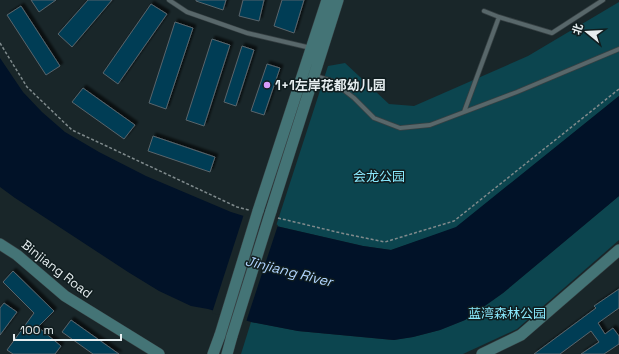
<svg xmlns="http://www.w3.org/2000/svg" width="619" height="354" font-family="'Space Grotesk','Noto Sans SC',sans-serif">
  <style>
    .green { fill: #0c454f }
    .water { fill: #011228 }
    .pier { fill: #192629 }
    .building { fill: #003c54; stroke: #59656c; filter: url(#shadow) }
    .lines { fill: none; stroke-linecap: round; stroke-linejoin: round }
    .lane-casing { stroke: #364043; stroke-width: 5.5 }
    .secondary-casing { stroke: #364043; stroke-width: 12 }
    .path { stroke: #7f8a8c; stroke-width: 1.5; stroke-dasharray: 3 2; stroke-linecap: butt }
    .lane { stroke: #58676a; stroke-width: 4 }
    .secondary { stroke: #447476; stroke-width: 11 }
    .secondary-bridge-casing { stroke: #364043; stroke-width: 12; stroke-linecap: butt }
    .secondary-bridge { stroke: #447476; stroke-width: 11 }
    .poi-dot { fill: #d69bfa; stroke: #101d1f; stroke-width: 1.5 }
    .labels { text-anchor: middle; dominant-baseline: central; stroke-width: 3; stroke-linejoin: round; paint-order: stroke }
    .poi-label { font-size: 13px; font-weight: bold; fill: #e6eef0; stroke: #101d1f; text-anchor: start }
    .park-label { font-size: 13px; fill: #89e8fc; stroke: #101d1f }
    .street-label { font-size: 13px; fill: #e6eef0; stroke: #101d1f }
    .water-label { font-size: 14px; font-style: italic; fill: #b0d4fe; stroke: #101d1f }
  </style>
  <defs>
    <filter id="shadow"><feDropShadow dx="3" dy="-3" stdDeviation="1" flood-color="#0009"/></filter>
  </defs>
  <rect width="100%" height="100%" fill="#192629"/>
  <path class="green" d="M 619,2 L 619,96 L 456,228 L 391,250 L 363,246 L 276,226 L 328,66 L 345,63 L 389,104 L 414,106 L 528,56 Z
    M 619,196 L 619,240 L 517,329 L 463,354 L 241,354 L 251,322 L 298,331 L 393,340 L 413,337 L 440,330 L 465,320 L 503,293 Z"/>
  <path class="water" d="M 0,58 L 23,92 L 42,112 L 65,132 L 99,152 L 146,176 L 231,212 L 276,226 L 363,246 L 391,250 L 456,227 L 619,96 L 619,196 L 503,293 L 465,320 L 440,330 L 413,337 L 394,340 L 298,331 L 251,322 L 208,309 L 191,306 L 159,291 L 128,272 L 15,198 L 0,187 Z"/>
  <path class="pier" d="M 244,214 L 278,225 L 246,322 L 212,313 Z"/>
  <path class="building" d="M 31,0 L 56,0 L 39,12 Z
    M 88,0 L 112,0 L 72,47 L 58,34 Z
    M 196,0 L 226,0 L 223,10 L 196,1 Z
    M 243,0 L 264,0 L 259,21 L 239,16 Z
    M 282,0 L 304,0 L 294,33 L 274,26 Z
    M 151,4 L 167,14 L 118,84 L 103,73 Z
    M 21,6 L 60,66 L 46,75 L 7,15 Z
    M 175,22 L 193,28 L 166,109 L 149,103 Z
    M 212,39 L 230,45 L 204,126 L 186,120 Z
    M 242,46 L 254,50 L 236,106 L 224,102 Z
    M 267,64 L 280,68 L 264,115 L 251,111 Z
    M 83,88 L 135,125 L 124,139 L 72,102 Z
    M 153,136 L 215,157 L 210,172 L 148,151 Z
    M 13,271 L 54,311 L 38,327 L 61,346 L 55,354 L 13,354 L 7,350 L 34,313 L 3,282 Z
    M 619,289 L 619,308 L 598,323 L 605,334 L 613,328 L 619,336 L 619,344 L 604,354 L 581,354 L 599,342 L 591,331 L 560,354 L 534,354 L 596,308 L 594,306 Z
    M 4,303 L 17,312 L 0,335 L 0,308 Z
    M 71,320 L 119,354 L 93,354 L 62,332 Z"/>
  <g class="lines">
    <defs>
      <path id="lane" d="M 169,0 L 187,12 L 247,33 L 311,48
        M 484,11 L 499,17 L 552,33 L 603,0
        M 315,76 L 332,81 L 354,98 L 374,118 L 400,128 L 430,125 L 517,92 L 619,49
        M 464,112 L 499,17"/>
      <path id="secondary" d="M 258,211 L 327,0
        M 271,211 L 338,0
        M 0,244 L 17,255 L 65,296 L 159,354
        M 213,354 L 220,335
        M 227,354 L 232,336
        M 482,354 L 521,335 L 619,250"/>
    </defs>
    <use href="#lane" class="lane-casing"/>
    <use href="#secondary" class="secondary-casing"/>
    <path class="path" d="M 0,43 L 27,87 L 72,130 L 237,207 L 249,210
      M 278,218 L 341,233 L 385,242 L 454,221 L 619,89"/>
    <use href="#lane" class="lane"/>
    <use href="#secondary" class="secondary"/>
    <defs>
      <path id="secondary-bridge" d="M 220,335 L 258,211
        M 232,336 L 271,211"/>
    </defs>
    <use href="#secondary-bridge" class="secondary-bridge-casing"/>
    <use href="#secondary-bridge" class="secondary-bridge"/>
  </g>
  <circle class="poi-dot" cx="267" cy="85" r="4"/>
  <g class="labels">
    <g class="poi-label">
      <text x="275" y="85">1+1左岸花都幼儿园</text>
    </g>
    <g class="park-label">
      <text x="379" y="176">会龙公园</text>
      <text x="507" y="313">蓝湾森林公园</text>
    </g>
    <g class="street-label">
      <text transform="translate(57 269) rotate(38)">Binjiang Road</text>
    </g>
    <g class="water-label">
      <text transform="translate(289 271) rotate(14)">Jinjiang River</text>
    </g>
  </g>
  <g transform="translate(587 32) rotate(288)" stroke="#101d1f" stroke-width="3" paint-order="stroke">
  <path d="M0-3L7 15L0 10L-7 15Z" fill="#e6eef0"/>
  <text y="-6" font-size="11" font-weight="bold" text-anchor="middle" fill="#e6eef0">北</text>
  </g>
  <path d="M14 334v6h107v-6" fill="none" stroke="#e6eef0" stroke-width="2"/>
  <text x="20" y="334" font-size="12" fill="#e6eef0" stroke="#101d1f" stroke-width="3" paint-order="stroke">100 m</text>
</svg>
